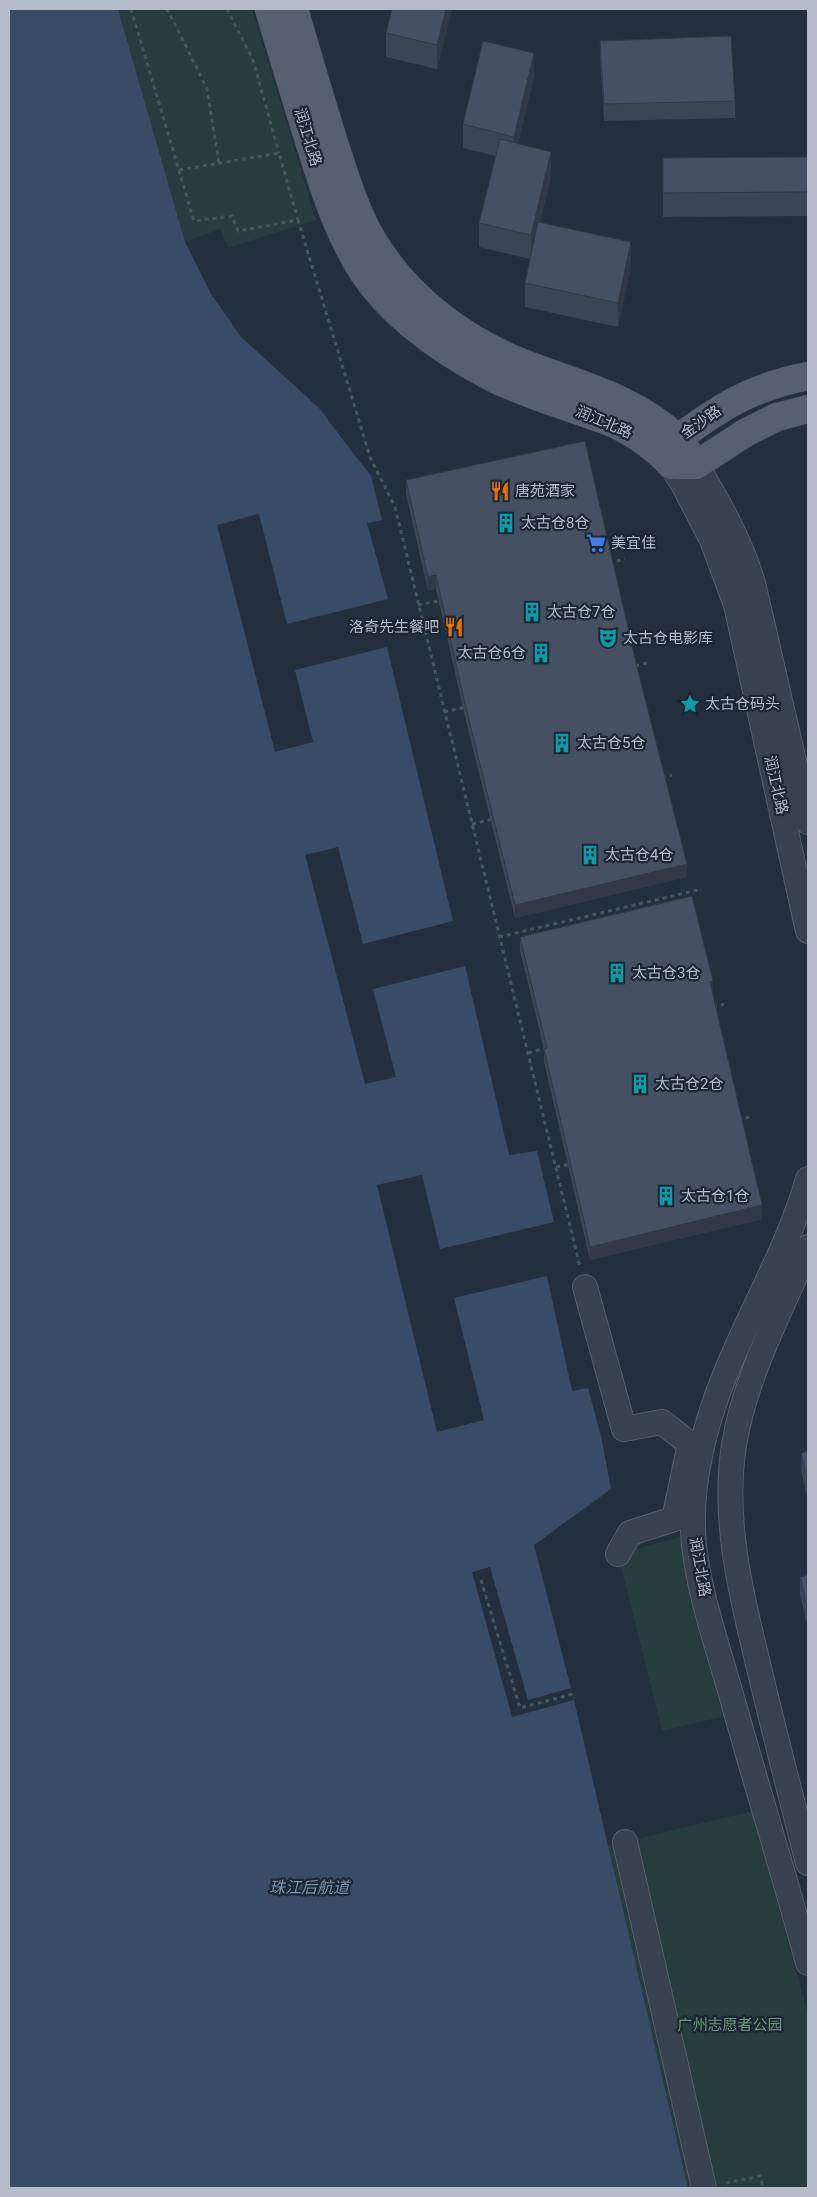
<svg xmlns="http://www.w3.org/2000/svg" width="817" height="2197" font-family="Roboto,'Noto Sans SC',sans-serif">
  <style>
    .green { fill: #263c3f }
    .water { fill: #394c67 }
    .pier { fill: #242f3e }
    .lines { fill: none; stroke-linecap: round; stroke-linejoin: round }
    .minor-casing { stroke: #565f6c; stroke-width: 26 }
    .major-casing { stroke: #414a57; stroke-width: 29 }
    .path { stroke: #44595c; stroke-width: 3; stroke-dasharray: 4 4; stroke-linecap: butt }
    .minor { stroke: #38414e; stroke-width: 24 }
    .major { stroke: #56606e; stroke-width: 28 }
    .wall { fill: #3b4654 }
    .shaded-wall { fill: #303945 }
    .building { fill: #455162; stroke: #303945 }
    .labels { text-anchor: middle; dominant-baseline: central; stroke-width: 4.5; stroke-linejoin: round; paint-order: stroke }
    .street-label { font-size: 15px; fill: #b4bcc9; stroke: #1d2633 }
    .poi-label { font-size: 15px; fill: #b4bcc9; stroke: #1d2633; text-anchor: start }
    .park-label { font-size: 15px; fill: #6b9a76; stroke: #1d2633 }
    .water-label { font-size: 16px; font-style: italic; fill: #7c92b1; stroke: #1d2633 }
  </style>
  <rect width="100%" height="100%" fill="#242f3e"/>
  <path class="green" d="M 118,9 L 252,9 L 316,220 L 228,248 L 220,229 L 185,242 Z
    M 688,1535 L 729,1715 L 662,1731 L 618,1554 Z
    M 753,1811 L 808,2015 L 808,2188 L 688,2188 L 607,1846 Z"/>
  <path class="water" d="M 9,9 L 118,9 L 185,242 L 211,294 L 241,337 L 319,408 L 353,453 L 371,476 L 382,520 L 367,523 L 388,599 L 287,624 L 259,514 L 217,525 L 275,752 L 313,742 L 295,670 L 387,647 L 453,921 L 363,944 L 338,847 L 305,855 L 365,1084 L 396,1077 L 373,989 L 465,966 L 509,1155 L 537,1151 L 554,1222 L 440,1249 L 422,1175 L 377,1185 L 437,1432 L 484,1420 L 454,1298 L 547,1276 L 572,1391 L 588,1388 L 601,1436 L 611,1489 L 534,1545 L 574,1700 L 688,2188 L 9,2188 Z"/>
  <path class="pier" d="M 490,1567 L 528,1700 L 571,1688 L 574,1700 L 512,1717 L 472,1572 Z"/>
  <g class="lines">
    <defs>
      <path id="minor" d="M 671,465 L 683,484 L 712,540 L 736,605 L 808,931
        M 696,465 C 719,503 740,540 753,583 L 808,822
        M 808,1179 C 781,1273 721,1355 701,1451 C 694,1482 691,1514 694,1545 C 700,1599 720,1653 734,1705 C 758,1791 785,1877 808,1963
        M 808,1247 C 781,1311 745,1376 734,1445 C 722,1522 742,1598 760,1672 C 775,1736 792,1800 808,1863
        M 585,1287 L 624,1429 L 662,1422 L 690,1444 L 674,1519 L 630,1533 L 618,1554
        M 625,1842 L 704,2188"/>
      <path id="major" d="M 269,9 C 283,56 297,103 312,150 C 325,192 339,235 363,272 C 393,318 444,352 491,377 C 531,397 575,408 615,424 C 637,435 655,447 671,465
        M 294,9 C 307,54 320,98 334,143 C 345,176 355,211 373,241 C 407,297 461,338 520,362 C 575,384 632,396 676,437 C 684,445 690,456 696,465
        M 673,457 L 677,439 C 722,406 752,387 808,376
        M 678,465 L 696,465 L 745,433 L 777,417 L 808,409"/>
    </defs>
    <use href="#minor" class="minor-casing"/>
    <use href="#major" class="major-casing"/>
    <path class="path" d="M 131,9 L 194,221 L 232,216 L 238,231 L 298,220 L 370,457 L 395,507 L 580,1267
      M 166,9 L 173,20 L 207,89 L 219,163
      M 227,9 L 253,60 L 279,153
      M 179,170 L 279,153 L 298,220
      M 609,563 L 625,559
      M 418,605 L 442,600
      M 635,666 L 647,663
      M 444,712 L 466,707
      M 662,777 L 672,775
      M 472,824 L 493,819
      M 499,937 L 698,890
      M 713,1007 L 724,1004
      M 528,1053 L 546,1048
      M 738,1120 L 750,1117
      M 556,1167 L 570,1164
      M 481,1580 L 520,1708 L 573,1694
      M 726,2183 L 760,2176 L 763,2188"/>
    <use href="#minor" class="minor"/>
    <use href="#major" class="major"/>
  </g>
  <path class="wall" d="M 452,9 L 437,69 L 386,57 L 386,33 Z
    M 600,41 L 735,101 L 735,118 L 604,121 L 600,59 Z
    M 534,77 L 518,144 L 551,176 L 540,223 L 631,266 L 618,327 L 525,307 L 525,283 L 530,259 L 479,247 L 479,223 L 496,156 L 463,148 L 463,124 Z
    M 808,157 L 808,216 L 663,217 L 663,158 Z
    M 406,480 L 637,667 L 687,877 L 515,918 L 466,721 L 436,589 L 428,591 L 406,494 Z
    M 520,937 L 713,995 L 762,1219 L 590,1260 L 544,1062 L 544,1049 L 520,951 Z
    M 808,1451 L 808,1501 L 801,1470 L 801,1453 Z
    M 808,1575 L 808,1630 L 800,1594 L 800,1577 Z"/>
  <path class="shaded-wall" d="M 446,9 L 452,9 L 437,69 L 437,45 Z
    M 534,53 L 534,77 L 514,160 L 514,137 Z
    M 551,152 L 551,176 L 531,259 L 531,235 Z
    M 631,242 L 631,266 L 618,327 L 618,303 Z
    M 436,575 L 436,589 L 428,591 L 428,577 Z
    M 687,864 L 687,877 L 515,918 L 515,905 Z
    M 713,981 L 713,995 L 710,996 L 710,982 Z
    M 762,1205 L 762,1219 L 590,1260 L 590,1247 Z"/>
  <path class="building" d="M 392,9 L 446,9 L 437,45 L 386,33 Z
    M 731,36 L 735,101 L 604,104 L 600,41 Z
    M 483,41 L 534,53 L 514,137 L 463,124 Z
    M 500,139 L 551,152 L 531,235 L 479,223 Z
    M 808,157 L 808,192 L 663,193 L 663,158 Z
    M 538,222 L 631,242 L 618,303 L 525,283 Z
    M 585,441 L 637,667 L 687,864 L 515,905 L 466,708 L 436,575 L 428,577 L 406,480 Z
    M 692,896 L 713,981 L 710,982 L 762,1205 L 590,1247 L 544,1049 L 547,1048 L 520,937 Z
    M 808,1451 L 808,1484 L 801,1453 Z
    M 808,1575 L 808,1612 L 800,1577 Z"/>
  <defs>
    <symbol id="restaurant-bare" viewBox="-9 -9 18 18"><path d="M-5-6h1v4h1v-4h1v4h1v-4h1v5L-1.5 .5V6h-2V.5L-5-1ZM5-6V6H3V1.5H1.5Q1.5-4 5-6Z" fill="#e8710a" stroke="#1d2633" stroke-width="2.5" paint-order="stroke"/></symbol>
    <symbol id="building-bare" viewBox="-9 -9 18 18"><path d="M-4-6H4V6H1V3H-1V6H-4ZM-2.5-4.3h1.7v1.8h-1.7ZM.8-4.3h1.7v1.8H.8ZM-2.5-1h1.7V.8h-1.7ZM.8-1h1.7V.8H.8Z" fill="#0f9aa8" stroke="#1d2633" stroke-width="2.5" paint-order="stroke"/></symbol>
    <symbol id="supermarket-bare" viewBox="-9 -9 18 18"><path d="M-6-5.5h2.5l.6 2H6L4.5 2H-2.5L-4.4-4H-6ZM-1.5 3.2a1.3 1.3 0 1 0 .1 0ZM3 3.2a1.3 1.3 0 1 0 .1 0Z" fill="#3f7fe0" stroke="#1d2633" stroke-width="2.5" paint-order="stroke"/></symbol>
    <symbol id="theatre-bare" viewBox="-9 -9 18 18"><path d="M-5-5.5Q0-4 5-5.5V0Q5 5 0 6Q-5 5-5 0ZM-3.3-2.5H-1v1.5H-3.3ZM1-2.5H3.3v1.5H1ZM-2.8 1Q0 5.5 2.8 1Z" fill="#0f9aa8" stroke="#1d2633" stroke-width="2.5" paint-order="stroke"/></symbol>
    <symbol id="sight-bare" viewBox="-9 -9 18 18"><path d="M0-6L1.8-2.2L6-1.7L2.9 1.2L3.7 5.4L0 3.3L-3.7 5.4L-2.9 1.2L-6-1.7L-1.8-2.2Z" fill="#0f9aa8" stroke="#1d2633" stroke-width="2.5" paint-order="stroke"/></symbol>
  </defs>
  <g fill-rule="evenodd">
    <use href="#restaurant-bare" x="486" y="477" width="28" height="28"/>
    <use href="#building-bare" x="492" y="509" width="28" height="28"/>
    <use href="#supermarket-bare" x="582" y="529" width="28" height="28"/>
    <use href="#building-bare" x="518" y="598" width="28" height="28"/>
    <use href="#restaurant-bare" x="440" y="613" width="28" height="28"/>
    <use href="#theatre-bare" x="594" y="624" width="28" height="28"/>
    <use href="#building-bare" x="527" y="639" width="28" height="28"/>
    <use href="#sight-bare" x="676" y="690" width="28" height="28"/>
    <use href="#building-bare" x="548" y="729" width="28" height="28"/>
    <use href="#building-bare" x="576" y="841" width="28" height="28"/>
    <use href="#building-bare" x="603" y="959" width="28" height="28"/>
    <use href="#building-bare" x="626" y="1070" width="28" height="28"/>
    <use href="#building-bare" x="652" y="1182" width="28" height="28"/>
  </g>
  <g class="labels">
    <g class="street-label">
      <text transform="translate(308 137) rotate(73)">润江北路</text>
      <text transform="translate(604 422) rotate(23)">润江北路</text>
      <text transform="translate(701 422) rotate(-35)">金沙路</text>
      <text transform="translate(776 785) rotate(77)">润江北路</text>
      <text transform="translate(700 1567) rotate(80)">润江北路</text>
    </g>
    <g class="poi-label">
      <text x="515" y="491">唐苑酒家</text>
      <text x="521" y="523">太古仓8仓</text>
      <text x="611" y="543">美宜佳</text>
      <text x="547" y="612">太古仓7仓</text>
      <text x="439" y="627" text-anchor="end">洛奇先生餐吧</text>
      <text x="623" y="638">太古仓电影库</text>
      <text x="526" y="653" text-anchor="end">太古仓6仓</text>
      <text x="705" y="704">太古仓码头</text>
      <text x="577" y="743">太古仓5仓</text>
      <text x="605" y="855">太古仓4仓</text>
      <text x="632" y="973">太古仓3仓</text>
      <text x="655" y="1084">太古仓2仓</text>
      <text x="681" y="1196">太古仓1仓</text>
    </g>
    <g class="park-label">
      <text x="730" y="2025">广州志愿者公园</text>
    </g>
    <g class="water-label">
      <text x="309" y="1887">珠江后航道</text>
    </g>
  </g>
  <rect width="817" height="2197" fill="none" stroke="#b4bcc9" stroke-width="20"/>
</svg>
